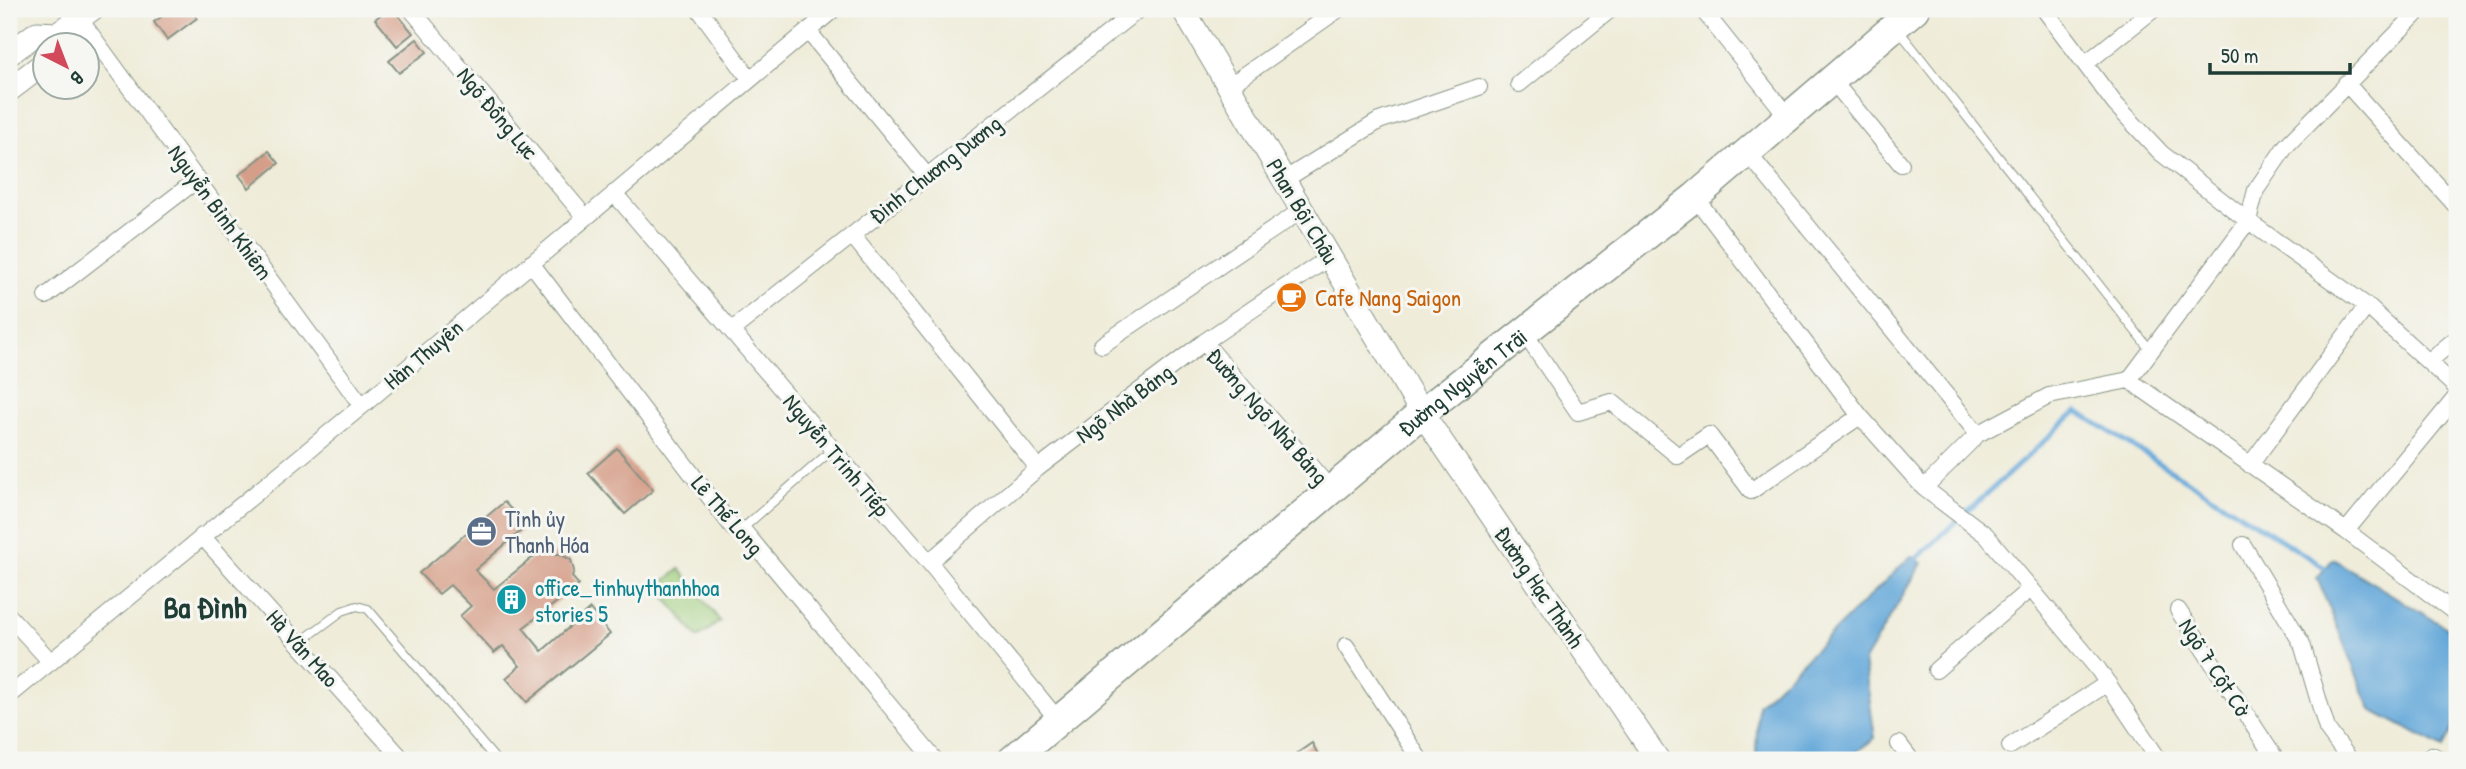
<svg xmlns="http://www.w3.org/2000/svg" width="2466" height="769" font-family="'Patrick Hand',sans-serif">
  <style>
    .green { fill: #9ecc7a; stroke: #5e8457; stroke-width: 2 }
    .water { fill: #64a7d9; stroke: #427286; stroke-width: 2 }
    .lines { fill: none; stroke-linecap: round; stroke-linejoin: round }
    .stream { stroke: #64a7d9; stroke-width: 5 }
    .building { fill: #d59e88 }
    .lane-casing { stroke: #879486; stroke-width: 10 }
    .street-casing { stroke: #879486; stroke-width: 18 }
    .secondary-casing { stroke: #879486; stroke-width: 25 }
    .highway-casing { stroke: #879486; stroke-width: 31 }
    .lane { stroke: #fff; stroke-width: 8 }
    .street { stroke: #fff; stroke-width: 16 }
    .secondary { stroke: #fff; stroke-width: 23 }
    .highway { stroke: #fff; stroke-width: 28 }
    .labels { text-anchor: middle; dominant-baseline: central; stroke-width: 6; stroke-linejoin: round; paint-order: stroke }
    .street-label { font-size: 23px; fill: #1f3d34; stroke: #f6f6f2 }
    .food-label { font-size: 23px; fill: #c56008; stroke: #f6f6f2; text-anchor: start }
    .service-label { font-size: 23px; fill: #4e5e75; stroke: #f6f6f2; text-anchor: start }
    .culture-label { font-size: 23px; fill: #0d838f; stroke: #f6f6f2; text-anchor: start }
    .district-label { font-size: 30px; font-weight: bold; fill: #1f3d34; stroke: #f6f6f2 }
  </style>
  <rect width="100%" height="100%" fill="#f6f6f2"/>
  <filter id="ink" filterUnits="userSpaceOnUse"><feTurbulence type="fractalNoise" baseFrequency=".0143" numOctaves="2"/><feDisplacementMap in="SourceGraphic" scale="14" xChannelSelector="R" yChannelSelector="G"/><feConvolveMatrix kernelMatrix="1 2 1 2 8 2 1 2 1" color-interpolation-filters="sRGB"/></filter>
  <filter id="wash" filterUnits="userSpaceOnUse"><feTurbulence type="fractalNoise" baseFrequency=".00686" numOctaves="4" result="noise"/><feDisplacementMap in="SourceGraphic" scale="28" xChannelSelector="R" yChannelSelector="G"/><feGaussianBlur stdDeviation="1.57" result="paint"/><feColorMatrix in="noise" values="0 0 0 0 0 0 0 0 0 0 0 0 0 0 0 0 0 1.4 0 .05"/><feComposite in="paint" operator="in"/></filter>
  <g filter="url(#wash)">
    <rect width="100%" height="100%" fill="#efecd9"/>
    <path class="green" d="M 680,569 L 720,621 L 698,638 L 657,587 Z"/>
    <path class="water" d="M 1911,556 L 1922,563 L 1864,661 L 1875,738 L 1845,760 L 1762,760 L 1756,755 L 1758,705 Z
      M 2333,559 L 2457,634 L 2457,719 L 2444,748 L 2371,710 L 2317,578 Z"/>
    <g class="lines">
      <path class="stream" d="M 1916,559 L 2077,411 L 2324,567"/>
    </g>
    <g id="blocks">
      <path class="building" d="M 173,9 L 191,9 L 197,18 L 167,40 L 154,22 Z
        M 389,9 L 393,9 L 413,33 L 397,46 L 375,19 Z
        M 417,39 L 427,52 L 399,73 L 389,61 Z
        M 269,151 L 279,163 L 249,188 L 239,175 Z
        M 617,448 L 653,490 L 625,514 L 588,473 Z
        M 504,502 L 527,526 L 475,570 L 494,589 L 547,546 L 554,554 L 560,554 L 571,560 L 574,571 L 572,577 L 579,585 L 523,628 L 542,651 L 590,609 L 610,634 L 527,702 L 506,678 L 520,666 L 503,646 L 494,653 L 460,616 L 471,606 L 450,585 L 439,594 L 419,573 Z
        M 1312,743 L 1321,760 L 1295,760 L 1293,756 Z"/>
    </g>
  </g>
  <g filter="url(#ink)">
    <use href="#blocks" fill-opacity="0" stroke="#879486" stroke-width="2"/>
    <g class="lines">
      <defs>
        <path id="lane" d="M 1897,28 L 2151,351
          M 742,529 L 832,450
          M 299,643 L 342,611 L 357,606 L 368,609 L 496,760"/>
        <path id="street" d="M 411,9 L 585,217
          M 699,9 L 750,79
          M 1702,9 L 1788,117
          M 2044,9 L 2115,104 L 2161,153 L 2248,221 L 2367,306 L 2457,388
          M 79,18 L 362,406
          M 808,31 L 927,176
          M 2085,64 L 2154,9
          M 1832,80 L 1901,164
          M 2346,83 L 2457,207
          M 1519,84 L 1611,9
          M 1229,86 L 1339,9
          M 1747,152 L 1978,434 L 1924,488
          M 1284,180 L 1379,121 L 1479,87
          M 614,193 L 929,562 L 1058,720
          M 1695,197 L 1860,416 L 1924,488 L 1986,535 L 2098,669 L 2159,760
          M 852,235 L 1038,468
          M 531,263 L 734,529 L 742,529 L 935,760
          M 46,296 L 198,179
          M 732,330 L 1139,9
          M 1525,334 L 1578,412 L 1612,402 L 1678,456 L 1709,435 L 1751,491 L 1860,416
          M 1204,342 L 1331,490
          M 1102,345 L 1302,210
          M 2428,362 L 2457,338
          M 2129,380 L 2346,531 L 2457,614
          M 1978,434 L 2049,396 L 2129,380 L 2248,221 L 2256,190 L 2286,146 L 2421,9
          M 2250,465 L 2367,306
          M 2346,531 L 2457,396
          M 202,536 L 403,760
          M 2243,545 L 2302,644 L 2327,729 L 2350,760
          M 929,562 L 1038,468 L 1204,342 L 1330,257
          M 2178,610 L 2276,760
          M 9,616 L 51,662
          M 1346,646 L 1420,760
          M 1936,670 L 2031,588
          M 9,696 L 362,406 L 834,9
          M 1899,744 L 1911,760
          M 2010,746 L 2108,683
          M 2427,760 L 2432,755 L 2442,760"/>
        <path id="secondary" d="M 1183,9 L 1422,413 L 1658,760
          M 9,54 L 37,33 L 58,34 L 92,9
          M 9,90 L 46,62"/>
        <g id="highway">
          <path id="s1" d="M 1012,760 L 1422,413 L 1695,197 L 1915,9"/>
        </g>
      </defs>
      <use href="#lane" class="lane-casing"/>
      <use href="#street" class="street-casing"/>
      <use href="#secondary" class="secondary-casing"/>
      <use href="#highway" class="highway-casing"/>
      <use href="#lane" class="lane"/>
      <use href="#street" class="street"/>
      <use href="#secondary" class="secondary"/>
      <use href="#highway" class="highway"/>
    </g>
  </g>
  <defs>
    <symbol id="cafe-disc" viewBox="-11 -11 22 22"><circle r="9.5" fill="#e8710a" stroke="#f6f6f2"/><path d="M-5.5-4.5H6V0H3Q3 3.5 0 3.5H-2.5Q-5.5 3.5-5.5 0ZM3-3.2v2h1.7v-2ZM-6 4.5H4V6H-6Z" fill="#fff"/></symbol>
    <symbol id="office-disc" viewBox="-11 -11 22 22"><circle r="9.5" fill="#5c6f8a" stroke="#f6f6f2"/><path d="M-6-3h4V-5.5h4V-3h4V5H-6ZM-1-4.5V-3h2v-1.5ZM-6 0V1H6V0Z" fill="#fff"/></symbol>
    <symbol id="building-disc" viewBox="-11 -11 22 22"><circle r="9.5" fill="#0f9aa8" stroke="#f6f6f2"/><path d="M-4-6H4V6H1V3H-1V6H-4ZM-2.5-4.3h1.7v1.8h-1.7ZM.8-4.3h1.7v1.8H.8ZM-2.5-1h1.7V.8h-1.7ZM.8-1h1.7V.8H.8Z" fill="#fff"/></symbol>
  </defs>
  <g fill-rule="evenodd">
    <use href="#cafe-disc" x="1274" y="280" width="35" height="35"/>
    <use href="#office-disc" x="464" y="514" width="35" height="35"/>
    <use href="#building-disc" x="494" y="582" width="35" height="35"/>
  </g>
  <g class="labels">
    <g class="street-label">
      <text transform="translate(498 113) rotate(50)">Ngõ Đồng Lực</text>
      <text transform="translate(935 169) rotate(-38)">Đinh Chương Dương</text>
      <text transform="translate(1303 211) rotate(59)">Phan Bội Châu</text>
      <text transform="translate(221 212) rotate(54)">Nguyễn Bỉnh Khiêm</text>
      <text transform="translate(423 354) rotate(-40)">Hàn Thuyên</text>
      <text stroke="none"><textPath href="#s1" startOffset="588">Đường Nguyễn Trãi</textPath></text>
      <text transform="translate(1124 403) rotate(-37)">Ngõ Nhà Bảng</text>
      <text transform="translate(1268 416) rotate(49)">Đường Ngõ Nhà Bảng</text>
      <text transform="translate(837 455) rotate(50)">Nguyễn Trinh Tiếp</text>
      <text transform="translate(728 515) rotate(49)">Lê Thế Long</text>
      <text transform="translate(1540 587) rotate(56)">Đường Hạc Thành</text>
      <text transform="translate(303 648) rotate(48)">Hà Văn Mao</text>
      <text transform="translate(2215 667) rotate(57)">Ngõ 7 Cột Cờ</text>
    </g>
    <g class="food-label">
      <text x="1315" y="297">Cafe Nang Saigon</text>
    </g>
    <g class="service-label">
      <text x="505" y="518">Tỉnh ủy<tspan x="505" dy="26">Thanh Hóa</tspan></text>
    </g>
    <g class="culture-label">
      <text x="535" y="587">office_tinhuythanhhoa<tspan x="535" dy="26">stories 5</tspan></text>
    </g>
    <g class="district-label">
      <text x="205" y="607">Ba Đình</text>
    </g>
  </g>
  <rect width="2466" height="769" fill="none" stroke="#f6f6f2" stroke-width="35"/>
  <g transform="translate(66 66) rotate(138)"><circle r="33" fill="#f6f6f2" stroke="#a0aca6" stroke-width="2"/>
  <path d="M0-5L12 26L0 18L-12 26Z" fill="#d1495b"/>
  <text y="-10" font-size="19" font-weight="bold" text-anchor="middle" fill="#1f3d34">B</text>
  </g>
  <path d="M2210 63v10h140v-10" fill="none" stroke="#1f3d34" stroke-width="3.5"/>
  <text x="2221" y="63" font-size="21" fill="#1f3d34" stroke="#f6f6f2" stroke-width="5" paint-order="stroke">50 m</text>
</svg>
